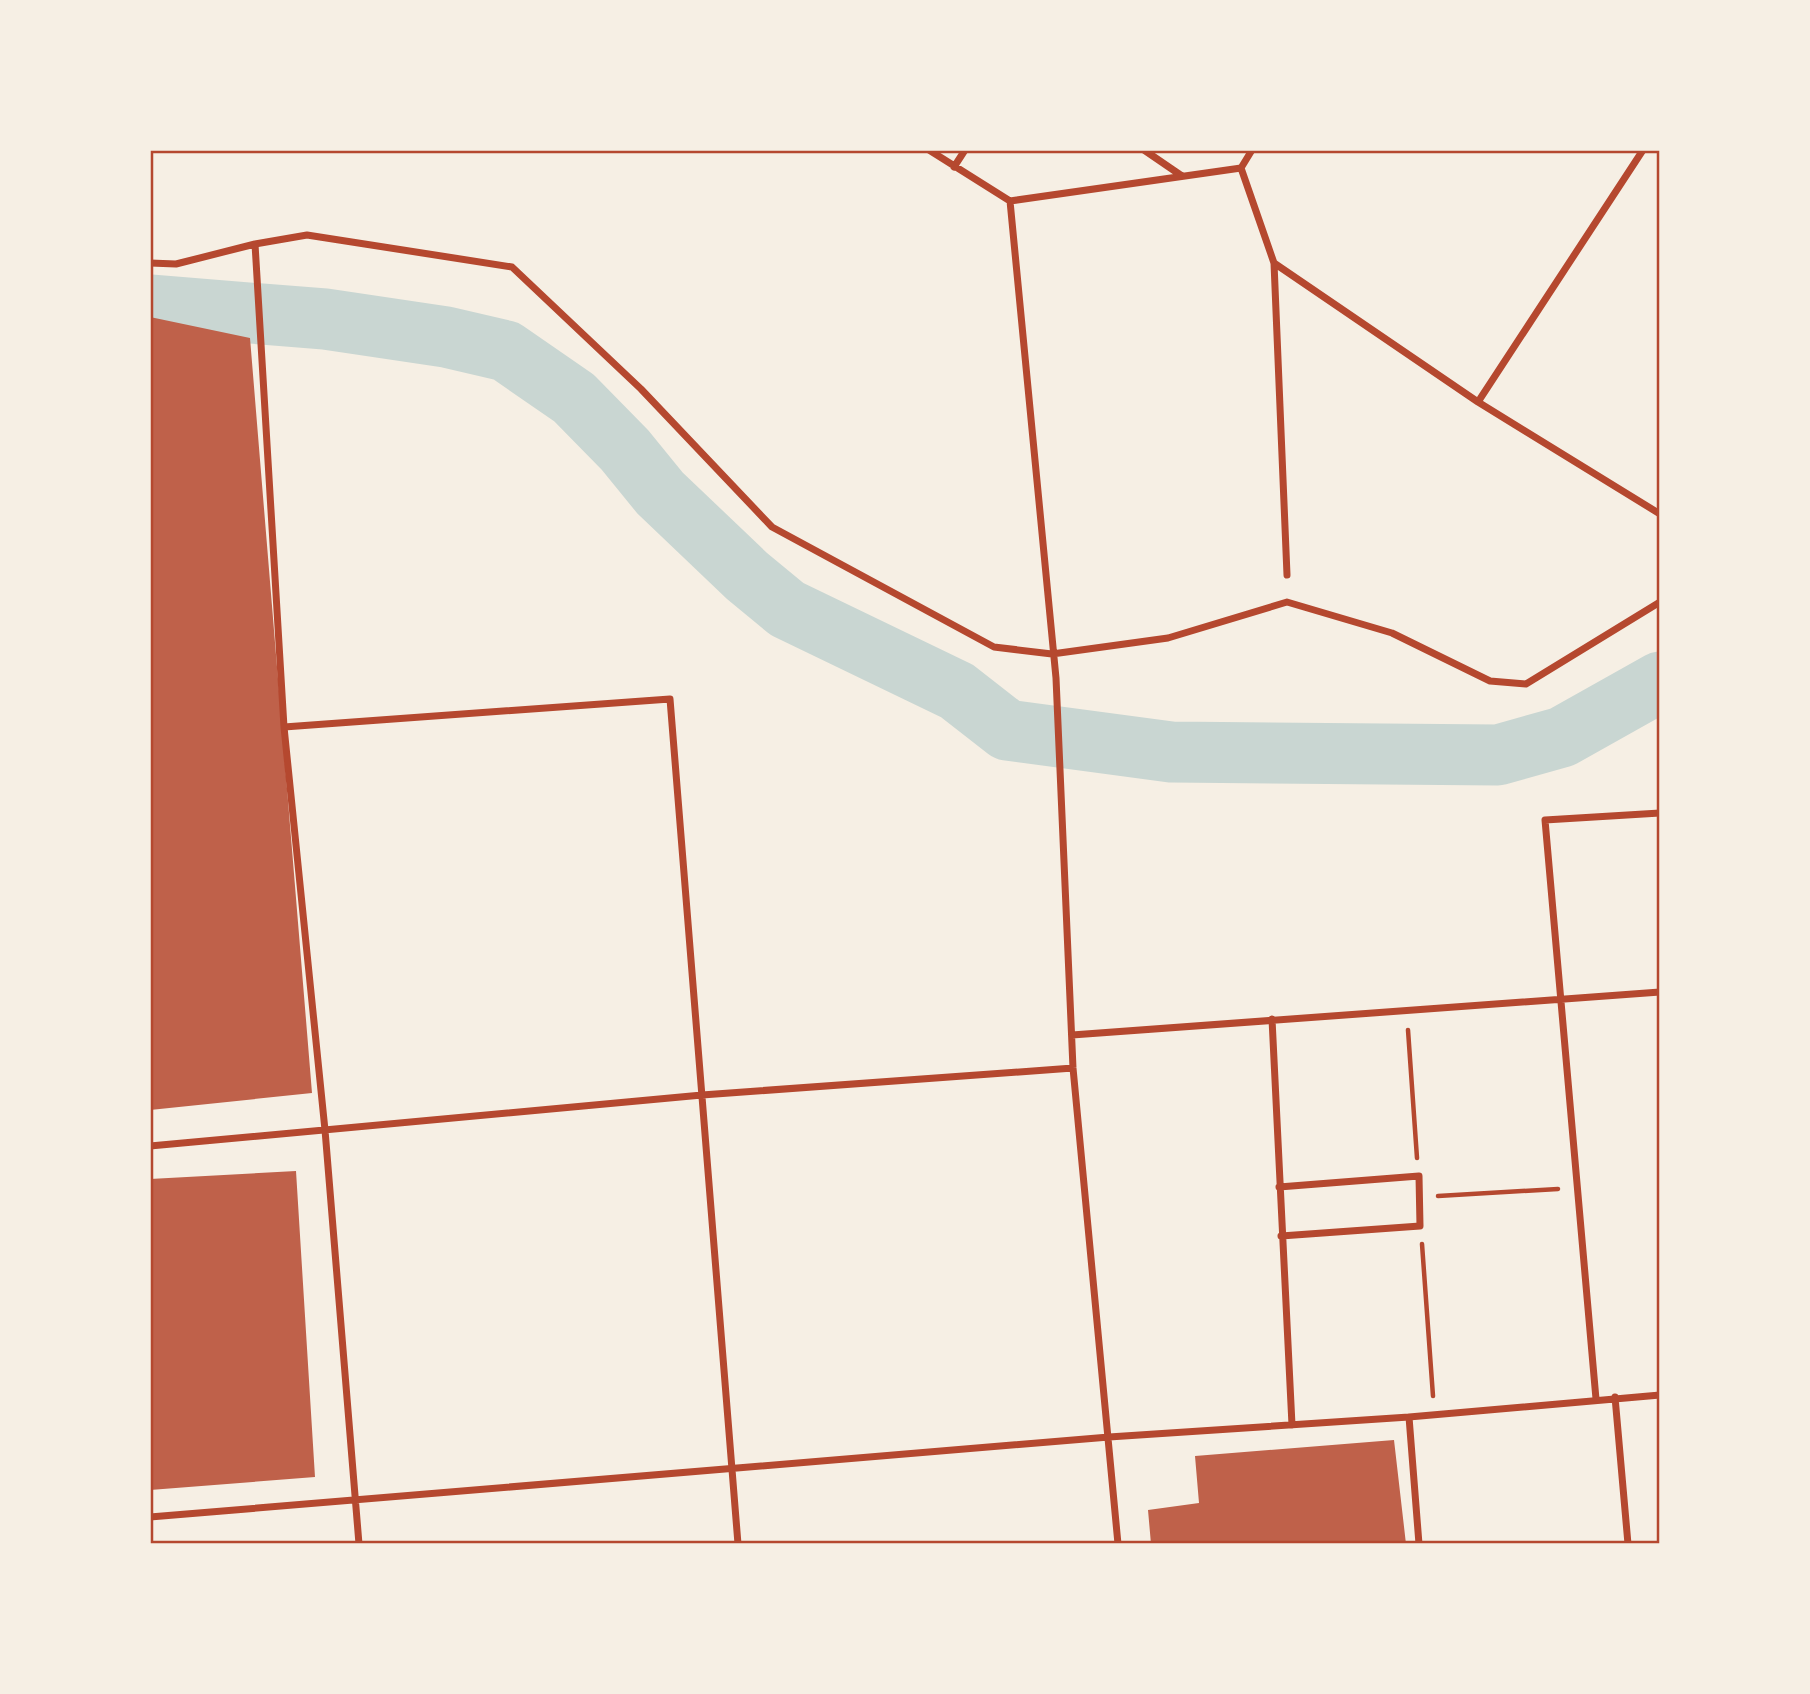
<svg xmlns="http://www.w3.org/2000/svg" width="1810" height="1694" font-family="'Exo 2',sans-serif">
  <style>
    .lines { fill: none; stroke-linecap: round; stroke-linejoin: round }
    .river { stroke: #c9d6d2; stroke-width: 61 }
    .building { fill: #bf614a }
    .path { stroke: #b5482f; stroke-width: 4.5 }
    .minor { stroke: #b5482f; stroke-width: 7 }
    .neatline { fill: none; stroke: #b5482f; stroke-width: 2.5 }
  </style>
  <rect width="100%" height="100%" fill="#f6efe4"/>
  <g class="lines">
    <path class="river" d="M 150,305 L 325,319 L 446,337 L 506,351 L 574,398 L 625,450 L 660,493 L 747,576 L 787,609 L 957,691 L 1007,730 L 1171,752 L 1498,755 L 1562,737 L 1660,682"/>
  </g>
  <path class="building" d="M 150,317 L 250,338 L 312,1093 L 150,1110 Z
    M 296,1171 L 315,1477 L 150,1490 L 150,1179 Z
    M 1394,1440 L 1406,1544 L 1151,1544 L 1148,1510 L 1199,1503 L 1195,1456 Z"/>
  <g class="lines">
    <path class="path" d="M 1408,1030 L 1417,1158
      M 1438,1196 L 1558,1189
      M 1422,1244 L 1433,1396"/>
    <path class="minor" d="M 929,150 L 1010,201 L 1056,678 L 1073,1068 L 1118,1544
      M 1144,150 L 1182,176
      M 1252,150 L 1241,168 L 1274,263 L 1287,575
      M 954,167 L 965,150
      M 1010,201 L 1241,168
      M 150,263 L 176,264 L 255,244
      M 1274,263 L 1478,402 L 1660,514
      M 1478,402 L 1643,150
      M 284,727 L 670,699 L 738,1544
      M 1272,1019 L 1292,1425
      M 1072,1035 L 1660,992
      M 150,1146 L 702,1095 L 1073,1068
      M 1279,1187 L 1419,1176 L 1420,1226 L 1281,1236
      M 1615,1397 L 1628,1544
      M 1596,1399 L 1545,820 L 1660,813
      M 1409,1417 L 1419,1544
      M 150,1517 L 1109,1437 L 1409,1417 L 1660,1395
      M 359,1544 L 325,1130 L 284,727 L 255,244 L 307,235 L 512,267 L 641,389 L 772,527 L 994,647 L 1052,654 L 1168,638 L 1287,602 L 1392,633 L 1490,681 L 1526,684 L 1660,602"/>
  </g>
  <rect width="1810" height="1694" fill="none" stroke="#f6efe4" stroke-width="304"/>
  <rect x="152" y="152" width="1506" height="1390" class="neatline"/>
</svg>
